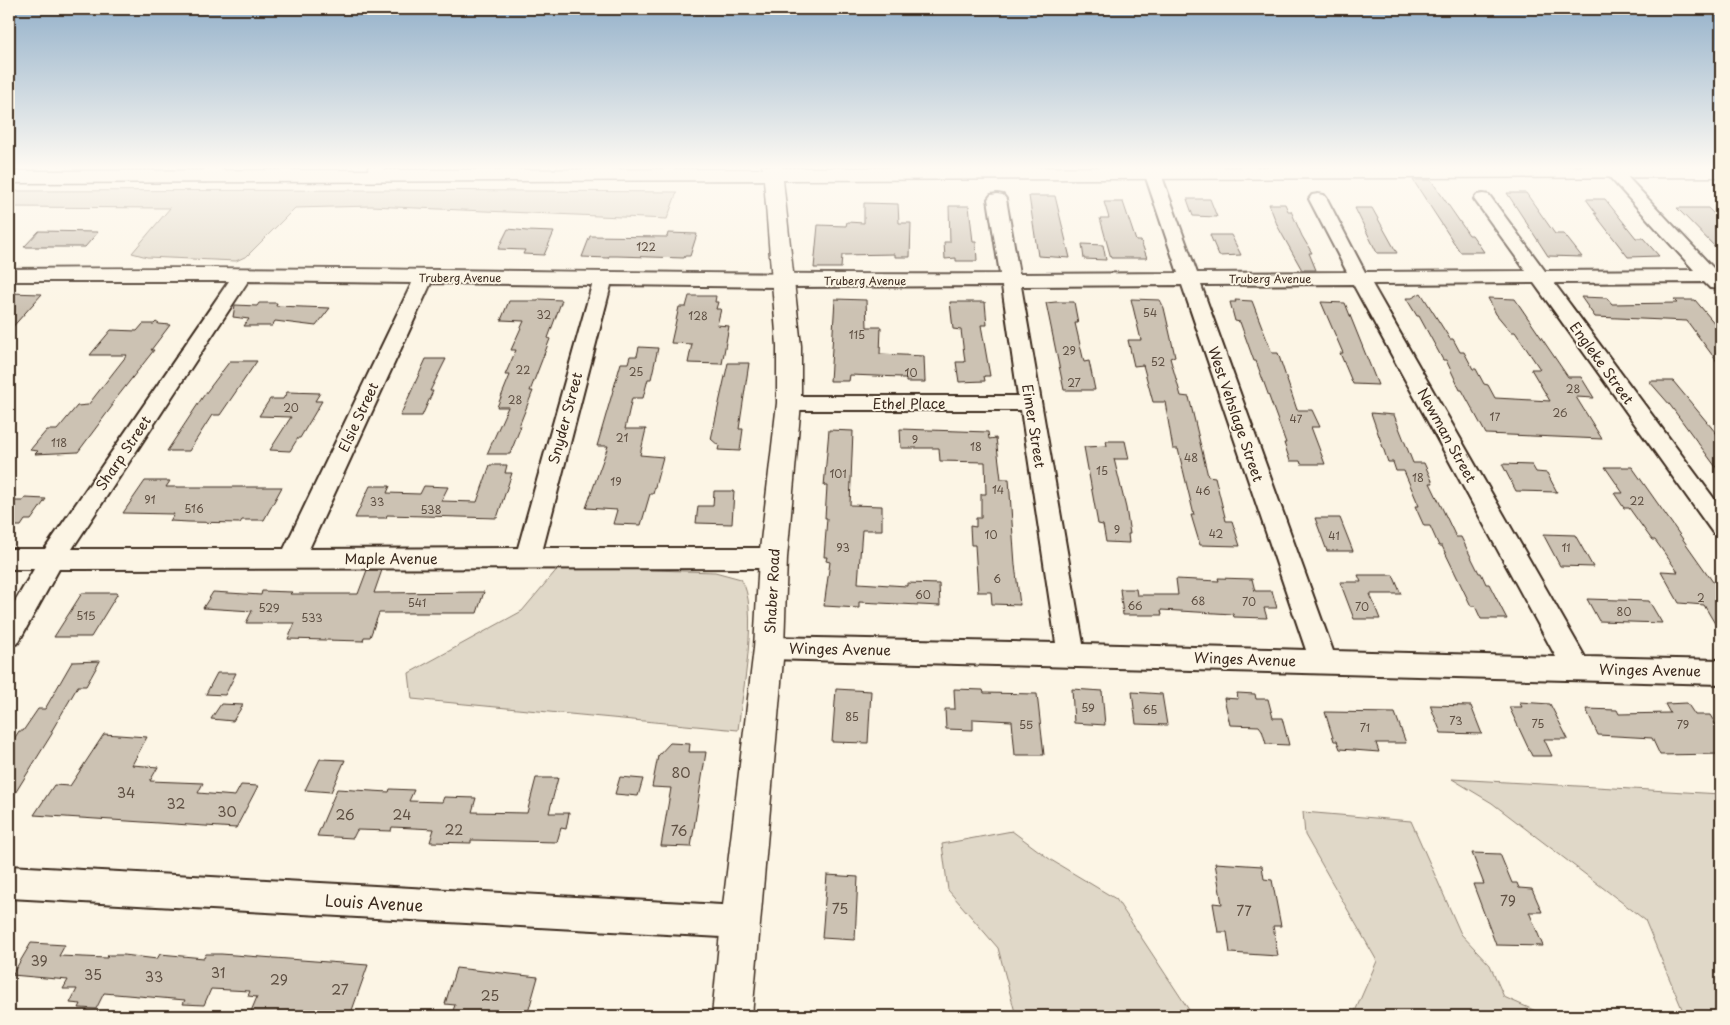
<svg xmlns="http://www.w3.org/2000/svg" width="1730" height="1025" font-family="'Playpen Sans',sans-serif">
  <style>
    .green { fill: #e0d8c8; stroke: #8e8173 }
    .building { fill: #ccc2b3; stroke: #3b2a1e }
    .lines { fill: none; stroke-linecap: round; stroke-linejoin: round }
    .street-casing { stroke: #3b2a1e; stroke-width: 4 }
    .secondary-casing { stroke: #3b2a1e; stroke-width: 3 }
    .street { fill: #fcf5e5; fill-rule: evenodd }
    .secondary { fill: #fcf5e5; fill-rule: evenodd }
    .labels { text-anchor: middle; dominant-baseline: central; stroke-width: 4; stroke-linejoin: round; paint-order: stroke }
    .number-label { font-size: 11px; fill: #5f5043 }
    .far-street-label { font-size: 11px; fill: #3b2a1e; stroke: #fcf5e5 }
    .street-label { font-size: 14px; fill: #3b2a1e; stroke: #fcf5e5 }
    .near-number-label { font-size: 14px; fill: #5f5043 }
    .near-street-label { font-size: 16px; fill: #3b2a1e; stroke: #fcf5e5 }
  </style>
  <rect width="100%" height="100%" fill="#fcf5e5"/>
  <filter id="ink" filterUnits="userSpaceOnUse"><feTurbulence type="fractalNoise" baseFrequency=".02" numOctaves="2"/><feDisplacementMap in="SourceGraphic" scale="10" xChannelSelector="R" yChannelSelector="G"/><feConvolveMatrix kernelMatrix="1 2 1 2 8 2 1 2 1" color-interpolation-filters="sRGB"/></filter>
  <g filter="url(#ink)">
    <path class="green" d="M 383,190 L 677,192 L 667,219 L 371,206 L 295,208 L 247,256 L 236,261 L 147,257 L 132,253 L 170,208 L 9,207 L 9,191 Z
      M 559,567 L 715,572 L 741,579 C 760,606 742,695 738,730 L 412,699 L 409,673 L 522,611 Z
      M 1452,779 L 1721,794 L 1721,1016 L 1685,1016 L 1645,920 L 1492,803 Z
      M 1303,812 L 1411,821 L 1461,934 L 1490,965 L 1504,997 L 1547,1016 L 1353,1016 L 1377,961 L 1305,835 Z
      M 1012,831 L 1051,860 L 1116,899 L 1193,1016 L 1016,1016 L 998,948 L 948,890 L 942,844 Z"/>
    <path class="building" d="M 1413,180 L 1431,180 L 1469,235 L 1472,235 L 1484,252 L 1460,252 Z
      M 1507,193 L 1526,193 L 1555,234 L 1564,234 L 1582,257 L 1548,256 Z
      M 1029,196 L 1055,196 L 1070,258 L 1038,256 Z
      M 1187,199 L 1210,199 L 1217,217 L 1193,216 Z
      M 1586,199 L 1605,199 L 1636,238 L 1643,238 L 1659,256 L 1628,257 L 1594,213 L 1597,214 Z
      M 1104,202 L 1123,202 L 1136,241 L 1141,241 L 1147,258 L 1111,258 L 1100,218 L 1109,218 Z
      M 864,203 L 898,204 L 899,223 L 911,223 L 910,257 L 895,257 L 895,254 L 842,255 L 841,268 L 814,268 L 818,225 L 846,226 L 847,222 L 864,223 Z
      M 1269,204 L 1285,204 L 1288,211 L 1291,211 L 1302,236 L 1312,253 L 1309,253 L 1316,270 L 1302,270 L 1278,227 Z
      M 949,206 L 969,206 L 973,242 L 976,242 L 977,261 L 956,261 L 956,258 L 945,259 L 944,242 L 950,242 Z
      M 1355,208 L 1372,208 L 1397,253 L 1377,253 Z
      M 1677,208 L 1708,208 L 1721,221 L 1721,253 Z
      M 508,229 L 527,231 L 554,232 L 544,255 L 523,254 L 525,250 L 498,249 Z
      M 39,231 L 98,232 L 85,247 L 24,247 Z
      M 668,233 L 697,234 L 690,256 L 685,256 L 684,258 L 617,256 L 609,256 L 608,258 L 582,257 L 590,236 L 667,237 Z
      M 1210,235 L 1231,235 L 1241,255 L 1219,256 Z
      M 1082,244 L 1103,245 L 1106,260 L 1084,259 Z
      M 9,293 L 42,294 L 9,331 Z
      M 1421,293 L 1450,339 L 1453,339 L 1460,352 L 1464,352 L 1473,369 L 1476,369 L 1484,384 L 1488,385 L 1495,398 L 1550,401 L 1531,369 L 1540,369 L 1515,332 L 1511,332 L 1496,314 L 1488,298 L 1515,299 L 1568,377 L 1581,377 L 1594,398 L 1576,397 L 1602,439 L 1486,434 L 1462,390 L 1460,390 L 1446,360 L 1443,360 L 1419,316 L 1417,316 L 1406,298 L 1412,298 Z
      M 689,296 L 716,296 L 715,302 L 718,302 L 716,309 L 721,309 L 717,325 L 729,326 L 722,364 L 688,363 L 692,344 L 671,343 L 679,307 L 686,307 Z
      M 1581,297 L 1607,298 L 1612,304 L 1677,303 L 1674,300 L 1695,300 L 1721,331 L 1721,367 L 1687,321 L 1595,317 Z
      M 539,299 L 562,300 L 548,338 L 550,339 L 530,391 L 533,391 L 519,426 L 521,426 L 510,454 L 487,454 L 508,407 L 497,407 L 510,375 L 505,375 L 516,350 L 511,350 L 524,321 L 501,320 L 509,301 L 538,301 Z
      M 835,299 L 866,300 L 867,327 L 881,327 L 880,354 L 924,356 L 925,382 L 906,382 L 906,379 L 901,379 L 901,377 L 850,375 L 849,381 L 830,381 Z
      M 1131,299 L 1160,300 L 1164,308 L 1175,356 L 1170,358 L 1181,396 L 1189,397 L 1208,476 L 1215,477 L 1226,521 L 1232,521 L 1240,546 L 1200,545 L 1191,515 L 1194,515 L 1178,449 L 1173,449 L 1165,402 L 1153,402 L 1143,365 L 1134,366 L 1128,340 L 1141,340 Z
      M 1235,300 L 1252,301 L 1272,353 L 1278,353 L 1297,410 L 1312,410 L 1320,427 L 1311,427 L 1325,464 L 1301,464 L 1300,461 L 1290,461 L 1284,443 L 1286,443 L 1256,361 L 1254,361 L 1240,322 L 1235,321 L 1230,302 L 1236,302 Z
      M 950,302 L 985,302 L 987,325 L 981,325 L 990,376 L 984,376 L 985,381 L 959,382 L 956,362 L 965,362 L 961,330 L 953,329 Z
      M 1056,302 L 1074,302 L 1078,323 L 1075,323 L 1084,362 L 1089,361 L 1095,390 L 1064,390 L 1046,303 Z
      M 1321,302 L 1345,303 L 1378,385 L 1353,384 L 1340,353 L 1343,353 Z
      M 259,303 L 277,303 L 276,306 L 330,308 L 316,326 L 275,321 L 272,326 L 244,326 L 249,319 L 233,317 L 235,305 L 257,306 Z
      M 156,322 L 159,324 L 170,325 L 151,350 L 154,350 L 111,405 L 113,405 L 78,452 L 35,454 L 38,451 L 30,450 L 47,430 L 57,430 L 77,406 L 88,405 L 127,355 L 90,355 L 111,330 L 137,331 L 143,324 L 154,324 Z
      M 639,347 L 658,348 L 651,379 L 648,379 L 643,398 L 632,398 L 625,429 L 646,429 L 640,455 L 663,457 L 653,494 L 650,494 L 641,525 L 613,524 L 617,510 L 586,508 L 608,446 L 597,446 L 621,363 L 628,363 L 630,356 L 637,356 Z
      M 426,359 L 446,359 L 430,391 L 433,391 L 422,416 L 400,416 Z
      M 230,361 L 257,361 L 220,415 L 212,415 L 189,451 L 167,451 L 202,398 Z
      M 728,363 L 749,363 L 739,429 L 743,429 L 740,451 L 718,450 L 719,446 L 711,439 Z
      M 1649,381 L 1673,381 L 1721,439 L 1721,474 L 1670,405 Z
      M 287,392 L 320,393 L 315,401 L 322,401 L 300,438 L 298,438 L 290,451 L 270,450 L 291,417 L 259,416 L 270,399 L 283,399 Z
      M 1371,413 L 1394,415 L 1413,463 L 1424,463 L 1433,483 L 1430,483 L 1456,537 L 1461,537 L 1479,573 L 1481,573 L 1486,584 L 1489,584 L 1507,619 L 1481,619 L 1475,606 L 1471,606 L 1442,546 L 1439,546 L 1430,526 L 1424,526 L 1415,506 L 1419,506 L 1404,471 L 1396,471 L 1393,462 L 1388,462 Z
      M 900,429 L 988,432 L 989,439 L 996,438 L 1001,479 L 1009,479 L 1015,565 L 1020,605 L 992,604 L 991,592 L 978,592 L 975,545 L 971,545 L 970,526 L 976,527 L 976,518 L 981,518 L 981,494 L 986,494 L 985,462 L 940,461 L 939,448 L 901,448 Z
      M 829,430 L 853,431 L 850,505 L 882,506 L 882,530 L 862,530 L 858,583 L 907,586 L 907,583 L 939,584 L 940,606 L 859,602 L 859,608 L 824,606 L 830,562 L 826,561 L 827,557 L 824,557 L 827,518 L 825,518 L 827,486 L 824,486 Z
      M 1106,441 L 1125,441 L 1129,459 L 1114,459 L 1126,508 L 1130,534 L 1128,534 L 1129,543 L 1106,542 L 1103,525 L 1098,524 L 1084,447 L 1107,446 Z
      M 1502,464 L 1532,465 L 1536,472 L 1547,473 L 1557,492 L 1516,491 Z
      M 490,465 L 507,465 L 505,473 L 512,473 L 497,518 L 387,515 L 386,518 L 355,518 L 370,486 L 390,486 L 387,493 L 420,494 L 424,486 L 448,487 L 441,501 L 477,502 Z
      M 1605,467 L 1632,467 L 1713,582 L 1715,582 L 1721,592 L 1721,634 L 1704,605 L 1679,603 L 1661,571 L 1678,572 L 1655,540 L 1652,540 L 1629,508 L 1624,508 L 1614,493 L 1623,493 Z
      M 145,481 L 170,481 L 166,487 L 282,487 L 264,520 L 242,520 L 240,523 L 189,522 L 170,521 L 174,514 L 123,513 Z
      M 714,491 L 734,491 L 732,524 L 696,523 L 698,506 L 713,506 Z
      M 25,498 L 46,499 L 31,520 L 25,520 L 21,526 L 9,526 L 9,501 L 23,501 Z
      M 1315,518 L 1340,518 L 1353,551 L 1327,551 Z
      M 1543,534 L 1575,535 L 1593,567 L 1560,566 Z
      M 367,570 L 382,570 L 374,593 L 484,592 L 477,613 L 379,613 L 370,637 L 364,637 L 363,641 L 288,639 L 295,623 L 246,623 L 252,611 L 203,608 L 213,592 L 261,595 L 262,591 L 292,592 L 290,594 L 358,594 Z
      M 1358,575 L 1393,575 L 1401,594 L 1370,594 L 1380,619 L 1354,619 L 1340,582 L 1361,582 Z
      M 1218,578 L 1252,579 L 1255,591 L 1272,591 L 1277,608 L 1264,608 L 1267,618 L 1234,617 L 1233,614 L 1161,610 L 1162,615 L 1123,615 L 1120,589 L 1136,589 L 1137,595 L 1178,595 L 1176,579 L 1219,581 Z
      M 82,593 L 118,593 L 91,637 L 54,637 Z
      M 1587,599 L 1649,601 L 1662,623 L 1599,621 Z
      M 100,661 L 86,686 L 78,686 L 51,732 L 53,732 L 9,803 L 9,747 L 19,731 L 23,731 L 38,709 L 45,709 L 72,662 Z
      M 217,673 L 236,673 L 225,695 L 206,694 Z
      M 836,689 L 871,691 L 868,743 L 832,742 Z
      M 954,689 L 983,690 L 984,693 L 1037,694 L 1044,755 L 1015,755 L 1012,721 L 973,719 L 973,730 L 946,729 L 945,709 L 955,709 Z
      M 1072,689 L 1102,691 L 1105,725 L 1074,723 Z
      M 1132,692 L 1162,694 L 1167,725 L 1136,724 Z
      M 1237,693 L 1255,694 L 1256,699 L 1268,699 L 1273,718 L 1282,718 L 1289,745 L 1266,744 L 1262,730 L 1259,726 L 1230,725 L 1224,698 L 1238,699 Z
      M 1519,702 L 1550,704 L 1568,739 L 1544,739 L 1552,756 L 1532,756 L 1509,707 L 1522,707 Z
      M 1687,703 L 1695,715 L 1710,715 L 1721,733 L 1721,754 L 1660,755 L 1652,738 L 1598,735 L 1586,709 L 1617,710 L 1619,714 L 1670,713 L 1665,704 Z
      M 221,704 L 243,705 L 233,721 L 211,719 Z
      M 1430,705 L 1471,706 L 1482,734 L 1441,733 Z
      M 1325,712 L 1395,713 L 1406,743 L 1376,743 L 1379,752 L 1340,749 L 1337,741 L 1334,741 Z
      M 104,734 L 147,737 L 132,765 L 158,767 L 150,781 L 203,783 L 198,793 L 235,796 L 241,785 L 258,786 L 236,828 L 34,815 L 54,785 L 70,786 Z
      M 670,743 L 690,744 L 689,752 L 706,752 L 691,847 L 661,846 L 671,788 L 652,787 L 658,756 Z
      M 320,759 L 345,760 L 331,792 L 305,790 Z
      M 620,777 L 643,779 L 638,796 L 615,794 Z
      M 536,778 L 558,778 L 549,813 L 569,813 L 566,829 L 561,828 L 557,842 L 471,840 L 471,843 L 430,842 L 434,829 L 392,827 L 391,831 L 357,830 L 353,838 L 317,836 L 337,789 L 389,792 L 390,789 L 414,790 L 409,801 L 442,802 L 444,797 L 476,798 L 472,812 L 527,813 Z
      M 1472,853 L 1500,854 L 1512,883 L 1517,883 L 1519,888 L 1532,889 L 1542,912 L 1529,912 L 1543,946 L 1496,945 L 1473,884 L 1484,884 Z
      M 1215,863 L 1262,866 L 1264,879 L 1272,880 L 1281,926 L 1273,926 L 1278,956 L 1230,953 L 1227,932 L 1218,932 L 1213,903 L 1222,904 Z
      M 827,875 L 858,877 L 855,940 L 822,938 Z
      M 31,943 L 65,945 L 59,956 L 107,958 L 108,955 L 124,955 L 157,959 L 160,954 L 204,958 L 206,954 L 221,954 L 368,965 L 350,1016 L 288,1012 L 287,1016 L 249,1016 L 257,997 L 248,996 L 250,991 L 211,989 L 204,1005 L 183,1004 L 185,1000 L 104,993 L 96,1009 L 79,1008 L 81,1004 L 70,1003 L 77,989 L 63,989 L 68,980 L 12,975 Z
      M 456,968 L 538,977 L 527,1016 L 451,1016 L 455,1005 L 445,1004 Z"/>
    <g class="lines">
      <defs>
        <path id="street" d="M 207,166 L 224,166 C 218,175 213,184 201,181 L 199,177 Z
          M 369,166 L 385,166 L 380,180 L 368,180 L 366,176 Z
          M 1142,166 L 1158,166 L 1197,273 L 1347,272 L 1309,199 L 1312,195 L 1318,194 L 1324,195 L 1327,199 L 1365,272 L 1526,271 L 1474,199 L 1477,195 L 1483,194 L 1489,195 L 1545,271 L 1694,270 L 1605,172 L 1607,168 L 1619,168 L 1715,270 L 1721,270 L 1721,289 L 1710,288 L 1704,282 L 1554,283 L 1721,508 L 1721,535 L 1713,533 L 1534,283 L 1372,284 L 1585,657 L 1721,660 L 1721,684 L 769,659 L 760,656 L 756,648 L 760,640 L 769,637 L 1056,643 L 1021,410 L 789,410 L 781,408 L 778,403 L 781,398 L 789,396 L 1018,396 L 1002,286 L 784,287 L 611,285 L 543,548 L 773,548 L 782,551 L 785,558 L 782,565 L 773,568 L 59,569 L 18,643 L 9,646 L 9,612 L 34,569 L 9,569 L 9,549 L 45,549 L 229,281 L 9,281 L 9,269 C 339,265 669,276 1000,274 L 988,199 L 991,195 L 997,194 L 1003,195 L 1006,199 L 1019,274 L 1178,273 ZM 248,281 L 412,283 L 284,549 L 72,549 ZM 431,283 L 592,285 L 518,548 L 309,549 ZM 1353,284 L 1556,657 L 1333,651 L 1201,285 ZM 1182,285 L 1306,650 L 1083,644 L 1021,286 Z
          M 9,866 L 740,906 L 751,911 L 756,922 L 751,933 L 740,938 L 9,898 Z"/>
        <path id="secondary" d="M 762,166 L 782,166 L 782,168 L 1721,166 L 1721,177 L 783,180 L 801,346 L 801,403 L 787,558 L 784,648 L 752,1016 L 712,1016 L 721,922 L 754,648 L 759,558 L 777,403 L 777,346 L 764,180 L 9,183 L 9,171 L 763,169 Z"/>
      </defs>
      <use href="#street" class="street-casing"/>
      <use href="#secondary" class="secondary-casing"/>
      <use href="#street" class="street"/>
      <use href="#secondary" class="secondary"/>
    </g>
  </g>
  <linearGradient id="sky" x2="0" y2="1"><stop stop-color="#94b1ca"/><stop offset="0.54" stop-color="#fefaf3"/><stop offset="1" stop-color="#fefaf3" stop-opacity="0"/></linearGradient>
  <rect width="1730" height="310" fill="url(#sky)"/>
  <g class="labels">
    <g class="number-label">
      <text x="646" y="246">122</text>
      <text x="1150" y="312">54</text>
      <text x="544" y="314">32</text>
      <text x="698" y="315">128</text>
      <text x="857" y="334">115</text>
      <text x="1069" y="350">29</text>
      <text x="1158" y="361">52</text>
      <text x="523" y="369">22</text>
      <text x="636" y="371">25</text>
      <text x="911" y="372">10</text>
      <text x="1074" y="382">27</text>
      <text x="1573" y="388">28</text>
      <text x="515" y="399">28</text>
      <text x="291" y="407">20</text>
      <text x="1560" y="412">26</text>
      <text x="1495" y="416">17</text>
      <text x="1296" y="418">47</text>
      <text x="622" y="437">21</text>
      <text x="915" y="439">9</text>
      <text x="59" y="442">118</text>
      <text x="976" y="446">18</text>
      <text x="1191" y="457">48</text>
      <text x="1102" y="470">15</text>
      <text x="838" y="473">101</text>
      <text x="1418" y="477">18</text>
      <text x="616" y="481">19</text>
      <text x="998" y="489">14</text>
      <text x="1203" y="490">46</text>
      <text x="150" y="499">91</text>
      <text x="1637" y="500">22</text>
      <text x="377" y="501">33</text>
      <text x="194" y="508">516</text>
      <text x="431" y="509">538</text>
      <text x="1117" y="529">9</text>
      <text x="1216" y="533">42</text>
      <text x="991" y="534">10</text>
      <text x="1334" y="535">41</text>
      <text x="843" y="547">93</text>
      <text x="1566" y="547">11</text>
      <text x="997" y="578">6</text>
      <text x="923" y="594">60</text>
      <text x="1701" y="597">2</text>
      <text x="1198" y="600">68</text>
      <text x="1249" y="601">70</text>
      <text x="417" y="602">541</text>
      <text x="1135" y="605">66</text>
      <text x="1362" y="606">70</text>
      <text x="269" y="607">529</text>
      <text x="1624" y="611">80</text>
      <text x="86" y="615">515</text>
      <text x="312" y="617">533</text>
      <text x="1088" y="707">59</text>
      <text x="1150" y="709">65</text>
      <text x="852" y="716">85</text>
      <text x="1456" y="720">73</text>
      <text x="1538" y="723">75</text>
      <text x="1026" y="724">55</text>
      <text x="1683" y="724">79</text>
      <text x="1365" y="727">71</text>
    </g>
    <g class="far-street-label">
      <text x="460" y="277">Truberg Avenue</text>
      <text x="1270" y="278">Truberg Avenue</text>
      <text x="865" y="280">Truberg Avenue</text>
    </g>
    <g class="street-label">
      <text transform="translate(1602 363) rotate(54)">Engleke Street</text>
      <text x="909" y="403">Ethel Place</text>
      <text transform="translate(1236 414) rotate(71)">West Vehslage Street</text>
      <text transform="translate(358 417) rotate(-65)">Elsie Street</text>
      <text transform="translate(565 418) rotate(-75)">Snyder Street</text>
      <text transform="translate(1034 426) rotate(81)">Eimer Street</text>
      <text transform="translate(1447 435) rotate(61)">Newman Street</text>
      <text transform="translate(123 453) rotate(-56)">Sharp Street</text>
      <text x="391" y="558">Maple Avenue</text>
      <text transform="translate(772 591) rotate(-87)">Shaber Road</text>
      <text transform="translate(840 649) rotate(1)">Winges Avenue</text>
      <text transform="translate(1245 659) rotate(2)">Winges Avenue</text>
      <text transform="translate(1650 670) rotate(1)">Winges Avenue</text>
    </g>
    <g class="near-number-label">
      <text x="681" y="772">80</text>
      <text x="126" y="792">34</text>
      <text x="176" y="803">32</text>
      <text x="227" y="811">30</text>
      <text x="345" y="814">26</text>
      <text x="402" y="814">24</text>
      <text x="454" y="829">22</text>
      <text x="679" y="830">76</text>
      <text x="1508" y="900">79</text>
      <text x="840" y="908">75</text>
      <text x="1244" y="910">77</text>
      <text x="39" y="960">39</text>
      <text x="218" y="972">31</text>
      <text x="93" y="974">35</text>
      <text x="154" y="976">33</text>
      <text x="279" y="979">29</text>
      <text x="340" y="989">27</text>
      <text x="490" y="995">25</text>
    </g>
    <g class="near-street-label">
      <text transform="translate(374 902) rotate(3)">Louis Avenue</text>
    </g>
  </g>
  <rect width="1730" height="1025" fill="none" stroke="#fcf5e5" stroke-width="30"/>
  <rect x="15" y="15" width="1700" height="995" fill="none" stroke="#3b2a1e" stroke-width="2" filter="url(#ink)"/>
</svg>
